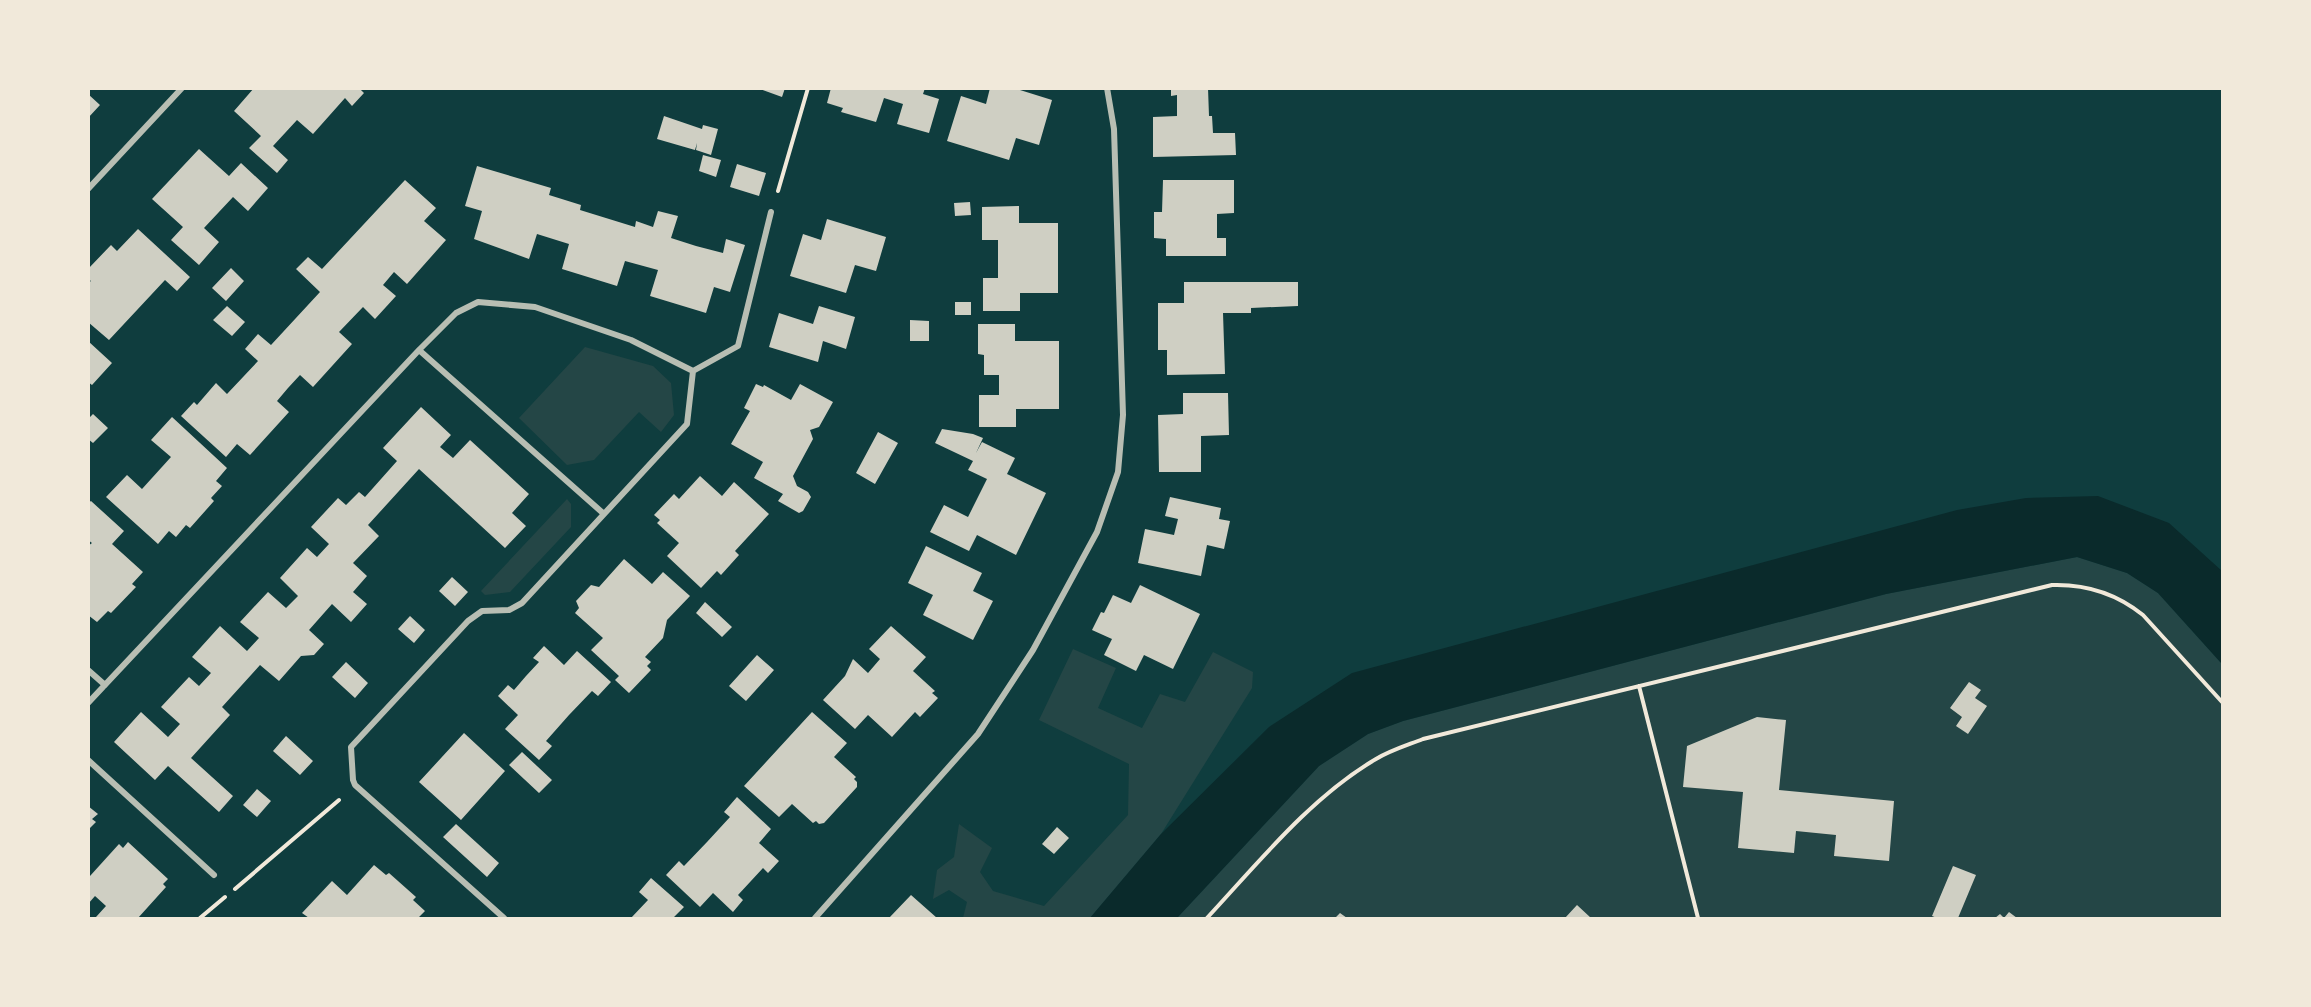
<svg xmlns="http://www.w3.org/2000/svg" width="2311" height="1007" font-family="'Roboto Condensed',sans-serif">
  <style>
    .green { fill: #244646 }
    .water { fill: #0a2a2b }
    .building { fill: #cfcfc3 }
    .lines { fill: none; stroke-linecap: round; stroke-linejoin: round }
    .path { stroke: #f1e9da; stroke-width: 4 }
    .minor { stroke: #b8beb3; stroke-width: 6 }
  </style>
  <rect width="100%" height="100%" fill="#0f3d3e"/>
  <path class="green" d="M 585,347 L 653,366 L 671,383 L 674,415 L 661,432 L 639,412 L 594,460 L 567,465 L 519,418 Z
    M 567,499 L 571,504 L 571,527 L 510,592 L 485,595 L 481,591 Z
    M 2077,557 L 2127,573 L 2158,593 L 2222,664 L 2222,918 L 1177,918 L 1319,766 L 1368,734 L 1403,721 L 1886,594 Z
    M 1073,649 L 1116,668 L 1098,708 L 1142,728 L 1160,694 L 1185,702 L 1213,652 L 1253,672 L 1252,688 L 1161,834 L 1090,918 L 963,918 L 967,902 L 949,890 L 933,899 L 937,870 L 954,857 L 959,824 L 992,848 L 980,872 L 993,891 L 1044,906 L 1128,815 L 1129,764 L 1039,720 Z"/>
  <path class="water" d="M 2098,496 L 2169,523 L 2222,571 L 2222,664 L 2158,593 L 2127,573 L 2077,557 L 1886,594 L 1403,721 L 1368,734 L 1319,766 L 1177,918 L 1090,918 L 1161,834 L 1269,727 L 1352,673 L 1957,510 L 2026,498 Z"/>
  <path class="building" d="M 254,88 L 359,88 L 364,93 L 352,106 L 345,98 L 313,134 L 297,120 L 273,146 L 288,160 L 277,173 L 249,148 L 261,136 L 234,111 Z
    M 757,88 L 785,88 L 782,97 Z
    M 831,88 L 925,88 L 923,94 L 939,99 L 929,133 L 897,124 L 903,104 L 884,98 L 876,122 L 841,112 L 843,108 L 827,103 Z
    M 990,88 L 1014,88 L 1052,100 L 1039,145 L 1016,138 L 1009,160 L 947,141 L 961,96 L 986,104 Z
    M 1171,88 L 1208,88 L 1209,116 L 1212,116 L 1213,133 L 1235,133 L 1236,155 L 1153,157 L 1153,117 L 1177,116 L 1177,95 L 1171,96 Z
    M 88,94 L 100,105 L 88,118 Z
    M 664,116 L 702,129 L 703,125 L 718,129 L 711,155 L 696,150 L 697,143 L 695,150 L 657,139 Z
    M 199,149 L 229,176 L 241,163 L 268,188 L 248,211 L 233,197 L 204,228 L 219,242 L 199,265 L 171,240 L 183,227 L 152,199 Z
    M 703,155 L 721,160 L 716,177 L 699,171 Z
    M 737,164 L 766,173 L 759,196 L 730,187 Z
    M 477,166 L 551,188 L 549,195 L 581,205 L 580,210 L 635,227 L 636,221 L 653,227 L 658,211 L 678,216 L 671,238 L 696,246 L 723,253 L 726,239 L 745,245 L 730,292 L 714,287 L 706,313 L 650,296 L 658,270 L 625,261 L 617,286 L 562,269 L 569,244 L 537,234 L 529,259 L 474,239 L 482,211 L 465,206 Z
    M 405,180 L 436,208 L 424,221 L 446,240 L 407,284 L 394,272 L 383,285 L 396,296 L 375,319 L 363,307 L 339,332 L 352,344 L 313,387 L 300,375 L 288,388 L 277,401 L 289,412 L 250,455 L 237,444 L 226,457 L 181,416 L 194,402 L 197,405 L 216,383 L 227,394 L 258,361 L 245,349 L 258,334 L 271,345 L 320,292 L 296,269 L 308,257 L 322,269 Z
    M 1163,180 L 1234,180 L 1234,213 L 1217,214 L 1217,238 L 1226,238 L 1226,256 L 1166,256 L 1166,239 L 1154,238 L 1154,212 L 1162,212 Z
    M 970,202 L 971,215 L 955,216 L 954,203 Z
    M 1019,206 L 1019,223 L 1058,223 L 1058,293 L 1020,293 L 1020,311 L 983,311 L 983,278 L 998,278 L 998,240 L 982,240 L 982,207 Z
    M 827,219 L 886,237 L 876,271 L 855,265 L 846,293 L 790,276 L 803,234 L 821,240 Z
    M 138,229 L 190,277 L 177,291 L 165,280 L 109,340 L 88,322 L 88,283 L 91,281 L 88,279 L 88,269 L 111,245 L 117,251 Z
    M 231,268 L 244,281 L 226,301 L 212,288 Z
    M 1184,282 L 1298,282 L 1298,306 L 1251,308 L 1251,313 L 1223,313 L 1225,374 L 1167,375 L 1167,350 L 1158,350 L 1158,303 L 1184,303 Z
    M 955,302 L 971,302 L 971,315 L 955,315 Z
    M 227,306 L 245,322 L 232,336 L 213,320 Z
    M 819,306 L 855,317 L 846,349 L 823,341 L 818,362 L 769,347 L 779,313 L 813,324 Z
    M 910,320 L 929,321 L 929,341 L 910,341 Z
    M 978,324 L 1015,324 L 1015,341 L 1059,341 L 1059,409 L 1016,409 L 1016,427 L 979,427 L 979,395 L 999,395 L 999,375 L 984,375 L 984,355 L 978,354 Z
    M 88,341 L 112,363 L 92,385 L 88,382 Z
    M 756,384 L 763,387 L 764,385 L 791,400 L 800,384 L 833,402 L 819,427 L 810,430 L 813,439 L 793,476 L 797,486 L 808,492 L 811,497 L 803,511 L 799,513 L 778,501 L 783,494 L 754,478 L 763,462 L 731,444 L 750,411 L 744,408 Z
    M 1183,393 L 1228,393 L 1229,435 L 1201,436 L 1201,472 L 1159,472 L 1158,415 L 1183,414 Z
    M 421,407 L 451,435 L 440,447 L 453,458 L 470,440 L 529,494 L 512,513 L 526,526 L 505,548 L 419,469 L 368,525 L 379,536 L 353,563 L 367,576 L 353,592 L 367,604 L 351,622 L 332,604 L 309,630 L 324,644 L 314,655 L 301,656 L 279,681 L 260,665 L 222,707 L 230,715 L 191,758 L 233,796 L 219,812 L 168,766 L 155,780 L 114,742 L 141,712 L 168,737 L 180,724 L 161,707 L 189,677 L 199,686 L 211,673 L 192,657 L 220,626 L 247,651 L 259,638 L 240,622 L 268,592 L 286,608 L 298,596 L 280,578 L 307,548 L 317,557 L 329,544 L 311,527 L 338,498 L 346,505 L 359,492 L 365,497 L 397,461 L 383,448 Z
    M 93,414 L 108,428 L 93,443 L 88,439 L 88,419 Z
    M 172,417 L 227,468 L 216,481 L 222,486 L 211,498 L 214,501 L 190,528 L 186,525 L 176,537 L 169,531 L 158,544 L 106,497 L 127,475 L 142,489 L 171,457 L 151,440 Z
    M 942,429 L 973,434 L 983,438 L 976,453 L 982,442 L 1015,458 L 1007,474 L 1046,493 L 1016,555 L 977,535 L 969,551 L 930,532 L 944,505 L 968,517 L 987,479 L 968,470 L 973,461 L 935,443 Z
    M 878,432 L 898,443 L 875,484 L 856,473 Z
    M 700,476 L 722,496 L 734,482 L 769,514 L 735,551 L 739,555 L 721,575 L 717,571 L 701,588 L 667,556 L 679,543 L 657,523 L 660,520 L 654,515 L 674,494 L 679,499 Z
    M 1170,497 L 1221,508 L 1219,519 L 1230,521 L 1224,549 L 1207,545 L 1201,576 L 1138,563 L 1145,529 L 1174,535 L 1178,519 L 1165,516 Z
    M 91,501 L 124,531 L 112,544 L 143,572 L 132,584 L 136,587 L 111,613 L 108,611 L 97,622 L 88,615 L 88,546 L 92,543 L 88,540 L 88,503 Z
    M 926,546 L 982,573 L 973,591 L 993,601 L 973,640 L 923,615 L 933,595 L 908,583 Z
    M 624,559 L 652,584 L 663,572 L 690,596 L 667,620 L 663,638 L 645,657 L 651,662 L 647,666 L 651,670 L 629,693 L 615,680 L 619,676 L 591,650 L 603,638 L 575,613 L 579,608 L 576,601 L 591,585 L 599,587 Z
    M 452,577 L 468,592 L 455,606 L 439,591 Z
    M 1140,585 L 1200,614 L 1173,669 L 1144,655 L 1136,671 L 1104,655 L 1112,639 L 1092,630 L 1101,612 L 1104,613 L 1113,595 L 1131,603 Z
    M 705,602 L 732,627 L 722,637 L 696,613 Z
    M 410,616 L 425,630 L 414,643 L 398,629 Z
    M 891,626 L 926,657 L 913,671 L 935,691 L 932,693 L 938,698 L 920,717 L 915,712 L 892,737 L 868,715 L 855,729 L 823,700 L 845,676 L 853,659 L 868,673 L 880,659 L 869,649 Z
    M 544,646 L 564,665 L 577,651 L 611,682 L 598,696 L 592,691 L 569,715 L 546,741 L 552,746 L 539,760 L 505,729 L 518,715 L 498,696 L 508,685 L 514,690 L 526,676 L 539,662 L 533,658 Z
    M 757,655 L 774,670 L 746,701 L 729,686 Z
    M 346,662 L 368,683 L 355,698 L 332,677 Z
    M 1969,682 L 1981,690 L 1975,698 L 1987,706 L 1968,734 L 1956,726 L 1962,717 L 1950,708 Z
    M 812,712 L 847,743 L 834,757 L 856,777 L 854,779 L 857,782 L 857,787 L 824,823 L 819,824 L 816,821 L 813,823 L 792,804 L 779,817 L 744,786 Z
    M 1757,717 L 1786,720 L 1779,790 L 1894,801 L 1889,861 L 1834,856 L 1836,835 L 1796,831 L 1794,853 L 1738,848 L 1743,792 L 1683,787 L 1687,746 Z
    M 464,733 L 505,771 L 461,820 L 419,782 Z
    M 286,736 L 313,761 L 300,775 L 273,751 Z
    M 522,752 L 552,780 L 539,793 L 509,765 Z
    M 257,789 L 271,801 L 257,817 L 243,805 Z
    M 737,797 L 771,829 L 759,843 L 779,861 L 768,873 L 763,868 L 738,895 L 743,900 L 733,912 L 713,893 L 700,907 L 666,875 L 679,861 L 684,866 L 707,842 L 730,817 L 724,812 Z
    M 88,806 L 98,814 L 92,819 L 96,822 L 88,830 Z
    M 456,824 L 499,863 L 487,877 L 443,837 Z
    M 1057,827 L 1069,838 L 1054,854 L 1042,844 Z
    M 128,842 L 168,879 L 163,884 L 166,887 L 138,918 L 97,918 L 96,917 L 106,906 L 95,896 L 88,904 L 88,875 L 90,876 L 119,844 L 123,848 Z
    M 374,865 L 386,875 L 389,873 L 416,897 L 413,900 L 425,911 L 418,918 L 309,918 L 302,913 L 332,881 L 347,895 Z
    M 1953,866 L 1976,875 L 1958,918 L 1937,918 L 1932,916 Z
    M 651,878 L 684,907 L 673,918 L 631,918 L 648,900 L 639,892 Z
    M 911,895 L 937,918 L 889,918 Z
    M 1577,905 L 1591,918 L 1565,918 Z
    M 2009,912 L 2017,918 L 1995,918 L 2000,914 L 2004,918 Z
    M 1340,913 L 1347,918 L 1335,918 Z"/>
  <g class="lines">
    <path class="path" d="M 778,191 L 808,88
      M 1639,686 L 1698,918
      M 235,889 L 339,800
      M 200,918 L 225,897
      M 1207,918 C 1258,863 1311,797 1376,759 C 1391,750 1408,745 1423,739 L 2052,585 C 2085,584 2117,594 2143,615 L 2222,702"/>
    <path class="minor" d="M 88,189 L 182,88
      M 419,350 L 604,514
      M 88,670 L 105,685
      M 88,703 L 419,350 L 456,313 L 478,302 L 535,307 L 631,340 L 693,371
      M 88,760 L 214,875
      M 504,918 L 355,785 L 353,780 L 351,747 L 468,621 L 482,611 L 509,610 L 522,603 L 687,424 L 693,371 L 738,346 L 771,212
      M 815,918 L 978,734 L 1033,650 L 1097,532 L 1118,472 L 1123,415 L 1114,129 L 1107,88"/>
  </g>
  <rect width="2311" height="1007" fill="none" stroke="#f1e9da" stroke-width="180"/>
</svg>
